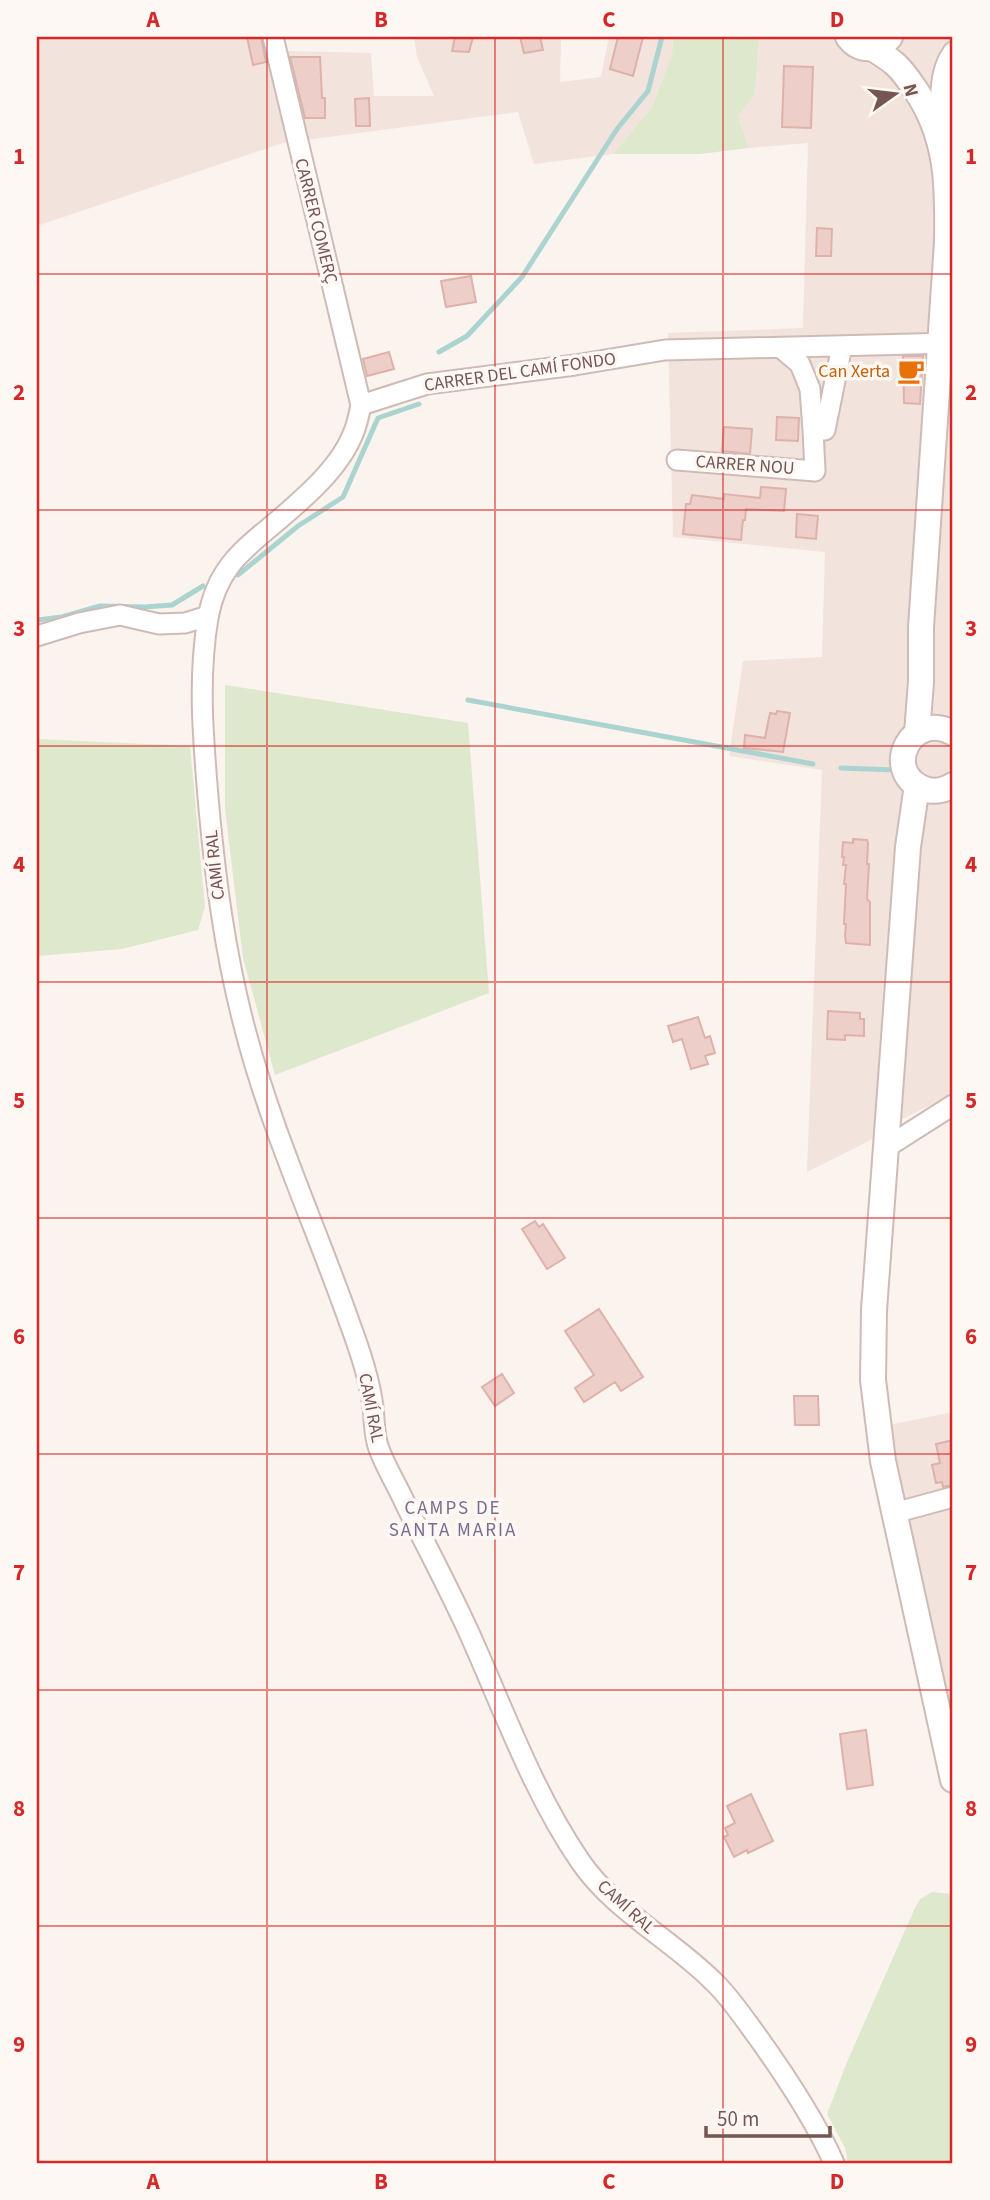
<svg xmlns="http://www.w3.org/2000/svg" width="990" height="2200" font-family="'Source Sans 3',sans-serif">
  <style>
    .residential { fill: #f2e3dd }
    .green { fill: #dee8cd }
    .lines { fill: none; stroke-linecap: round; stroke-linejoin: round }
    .stream { stroke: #abd4d0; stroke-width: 5 }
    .building { fill: #edcec8; stroke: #deb2ab; stroke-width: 2 }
    .minor-casing { stroke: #cfbbb6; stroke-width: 23 }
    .tertiary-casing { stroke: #cfbbb6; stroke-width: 28 }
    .minor { stroke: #fff; stroke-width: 19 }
    .tertiary { stroke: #fff; stroke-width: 24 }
    .grid { fill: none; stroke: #d62828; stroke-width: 2; stroke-opacity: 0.55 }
    .labels { text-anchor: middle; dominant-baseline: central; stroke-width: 7; stroke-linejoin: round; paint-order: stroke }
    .street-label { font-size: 18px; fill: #755652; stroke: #fef8f4 }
    .food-label { font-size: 18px; fill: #c56008; stroke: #fef8f4; text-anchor: end }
    .neighbourhood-label { font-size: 19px; letter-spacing: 2px; fill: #7a6b8f; stroke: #fef8f4 }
    .neatline { fill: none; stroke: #d62828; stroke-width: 2.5 }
    .grid-label { font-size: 23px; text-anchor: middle; font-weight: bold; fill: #d62828 }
  </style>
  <rect width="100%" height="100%" fill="#fbf3ee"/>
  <path class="residential" d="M 37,37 L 285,37 L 288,51 L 371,53 L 374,96 L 434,96 L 417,57 L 414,37 L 561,37 L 560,82 L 601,77 L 609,37 L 673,37 L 672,54 L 652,107 L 613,154 L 534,164 L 518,112 L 283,143 L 37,226 Z
    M 759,37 L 953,37 L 953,1094 L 904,1118 L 867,1142 L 807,1172 L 822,770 L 729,756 L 743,661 L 822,657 L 825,552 L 673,537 L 668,333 L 803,328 L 808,143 L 749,148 L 738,116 L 755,95 Z
    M 953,1412 L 953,1723 L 889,1425 Z"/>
  <path class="green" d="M 673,37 L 759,37 L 755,95 L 738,116 L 749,148 L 700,154 L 613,154 L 652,107 L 672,54 Z
    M 225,685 L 468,723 L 489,993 L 275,1075 L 243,958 L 225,809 Z
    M 37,739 L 190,746 L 205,907 L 198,930 L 122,949 L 37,956 Z
    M 932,1892 L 953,1894 L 953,2163 L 848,2163 L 845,2148 L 827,2114 L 847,2062 L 914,1910 L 920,1899 Z"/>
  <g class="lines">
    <path class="stream" d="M 439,352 L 467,336 L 522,277 L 617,129 L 648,91 L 662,37
      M 238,575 L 298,526 L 343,497 L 378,418 L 419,404
      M 37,620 L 62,617 L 100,606 L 145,607 L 172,605 L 203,586
      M 468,700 L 813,764
      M 841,768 L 895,770"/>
  </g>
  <path class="building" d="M 247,37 L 261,37 L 266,62 L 253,65 Z
    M 455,37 L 473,37 L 469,52 L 452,51 Z
    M 520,37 L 540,37 L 543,50 L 524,53 Z
    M 618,37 L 643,37 L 633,76 L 610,69 Z
    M 290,57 L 320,57 L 322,98 L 325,98 L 325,118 L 305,118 Z
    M 784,66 L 813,67 L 811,128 L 782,127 Z
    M 369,98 L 370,126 L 356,126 L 355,99 Z
    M 817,228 L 832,229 L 831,256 L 816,256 Z
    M 471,276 L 476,302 L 446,307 L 441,281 Z
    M 389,352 L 394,369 L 367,376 L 363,359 Z
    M 903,356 L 923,356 L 920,404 L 904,403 Z
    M 777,417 L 799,418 L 798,441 L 776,440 Z
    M 724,427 L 752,429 L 750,454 L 722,451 Z
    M 761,487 L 786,489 L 784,511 L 746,509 L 745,520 L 743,520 L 741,540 L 683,534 L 686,504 L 690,504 L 692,495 L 724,499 L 724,494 L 760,498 Z
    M 797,514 L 818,516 L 816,539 L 796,537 Z
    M 777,711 L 790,713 L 783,752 L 744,748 L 745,735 L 765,738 L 770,713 L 776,714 Z
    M 853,839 L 867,840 L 868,843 L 867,864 L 869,864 L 867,899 L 870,902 L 870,945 L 846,943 L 845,936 L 846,924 L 844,924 L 846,884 L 844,884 L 846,865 L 843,865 L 844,857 L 842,857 L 843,842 L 853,843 Z
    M 828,1011 L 860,1013 L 860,1019 L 864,1019 L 864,1036 L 845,1035 L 845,1040 L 827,1039 Z
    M 698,1017 L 705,1038 L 710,1036 L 715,1053 L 705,1056 L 708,1064 L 691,1069 L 682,1039 L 673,1042 L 668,1026 Z
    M 535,1221 L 539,1227 L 543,1224 L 565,1258 L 547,1269 L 522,1229 Z
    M 599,1309 L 643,1377 L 621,1391 L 615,1382 L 584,1402 L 575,1388 L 594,1375 L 565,1331 Z
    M 502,1374 L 514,1393 L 495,1406 L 482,1387 Z
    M 794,1396 L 818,1396 L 819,1425 L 795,1425 Z
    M 953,1440 L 953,1485 L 943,1487 L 942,1482 L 936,1483 L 932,1465 L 940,1463 L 936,1444 Z
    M 866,1730 L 873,1785 L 847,1789 L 840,1734 Z
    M 751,1794 L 773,1841 L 748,1853 L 747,1850 L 734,1857 L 724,1837 L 728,1835 L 725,1828 L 735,1823 L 727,1806 Z"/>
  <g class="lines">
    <defs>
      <path id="minor" d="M 273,37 L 361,405
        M 943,136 C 941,109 936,75 953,52
        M 781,348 L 800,364 L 810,389 L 813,430 L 825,430 L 842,346
        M 677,460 L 815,471 L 813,430
        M 37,636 L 79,623 L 120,615 L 159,624 L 185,623 L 208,616
        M 887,1147 L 953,1105
        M 894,1513 L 953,1497
        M 834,2163 C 814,2118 785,2075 757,2036 C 743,2017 730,1997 713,1981 C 671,1939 614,1911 580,1861 C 533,1792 505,1713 471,1637 C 451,1592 427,1548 405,1503 C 397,1485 386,1468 379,1449 C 373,1434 375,1416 372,1400 C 368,1375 359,1348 350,1324 C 316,1227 272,1132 246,1033 C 225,955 215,877 208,797 C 203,737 198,677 208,618 C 218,561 251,545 290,510 C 314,489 341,464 353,434 C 357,425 359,415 361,405 L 427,384 L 575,365 L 665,350 L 953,343"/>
      <path id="tertiary" d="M 848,37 C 859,52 878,52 890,37
        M 872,48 C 880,53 888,58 895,64 C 903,71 909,80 915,89 C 948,137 948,186 947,242 L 921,627 L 921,682 L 917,733
        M 953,733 C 911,710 882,770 922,788 C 933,793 943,791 953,785
        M 917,785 L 908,847 L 874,1310 L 873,1380 L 883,1461 L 953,1780"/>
    </defs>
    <use href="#minor" class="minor-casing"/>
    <use href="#tertiary" class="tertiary-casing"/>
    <use href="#minor" class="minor"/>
    <use href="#tertiary" class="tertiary"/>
  </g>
  <path class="grid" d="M 267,37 L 267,2163M 495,37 L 495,2163M 723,37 L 723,2163M 37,274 L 953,274M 37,510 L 953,510M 37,746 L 953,746M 37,982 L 953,982M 37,1218 L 953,1218M 37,1454 L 953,1454M 37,1690 L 953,1690M 37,1926 L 953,1926"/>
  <defs>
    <symbol id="cafe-bare" viewBox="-9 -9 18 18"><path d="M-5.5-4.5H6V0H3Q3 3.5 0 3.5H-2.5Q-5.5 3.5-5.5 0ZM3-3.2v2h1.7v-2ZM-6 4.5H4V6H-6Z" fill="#e8710a" stroke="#fef8f4" stroke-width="2.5" paint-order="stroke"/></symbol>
  </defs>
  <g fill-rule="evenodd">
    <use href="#cafe-bare" x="892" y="352" width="38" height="38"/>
  </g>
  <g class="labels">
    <g class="street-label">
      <text transform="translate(316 221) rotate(76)">CARRER COMERÇ</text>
      <text transform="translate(520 372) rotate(-8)">CARRER DEL CAMÍ FONDO</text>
      <text transform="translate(745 465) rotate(4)">CARRER NOU</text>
      <text transform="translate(215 865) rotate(-96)">CAMÍ RAL</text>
      <text transform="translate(371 1408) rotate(79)">CAMÍ RAL</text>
      <text transform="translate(626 1907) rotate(42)">CAMÍ RAL</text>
    </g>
    <g class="food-label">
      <text x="890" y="371">Can Xerta</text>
    </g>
    <g class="neighbourhood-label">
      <text x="453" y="1508">CAMPS DE<tspan x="453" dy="22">SANTA MARIA</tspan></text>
    </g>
  </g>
  <rect width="990" height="2200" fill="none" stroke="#fef8f4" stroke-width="77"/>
  <g transform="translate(895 94) rotate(76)" stroke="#fef8f4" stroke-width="5" paint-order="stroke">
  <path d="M0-5L12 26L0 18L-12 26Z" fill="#755652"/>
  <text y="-10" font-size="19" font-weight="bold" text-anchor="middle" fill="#755652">N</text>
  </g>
  <path d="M706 2126v10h124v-10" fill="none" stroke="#755652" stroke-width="3.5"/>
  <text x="717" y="2126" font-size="21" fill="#755652" stroke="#fef8f4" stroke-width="5" paint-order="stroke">50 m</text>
  <rect x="38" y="38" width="913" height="2124" class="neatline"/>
  <g class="grid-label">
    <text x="153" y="27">A</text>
    <text x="381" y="27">B</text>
    <text x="609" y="27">C</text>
    <text x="837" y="27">D</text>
    <text x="19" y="164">1</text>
    <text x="971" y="164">1</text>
    <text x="19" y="400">2</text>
    <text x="971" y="400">2</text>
    <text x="19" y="636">3</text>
    <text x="971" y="636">3</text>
    <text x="19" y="872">4</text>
    <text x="971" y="872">4</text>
    <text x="19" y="1108">5</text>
    <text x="971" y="1108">5</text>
    <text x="19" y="1344">6</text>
    <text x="971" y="1344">6</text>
    <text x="19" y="1580">7</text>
    <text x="971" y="1580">7</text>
    <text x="19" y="1816">8</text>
    <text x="971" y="1816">8</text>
    <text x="19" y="2052">9</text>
    <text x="971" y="2052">9</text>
    <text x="153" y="2189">A</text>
    <text x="381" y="2189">B</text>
    <text x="609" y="2189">C</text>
    <text x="837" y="2189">D</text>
  </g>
</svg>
